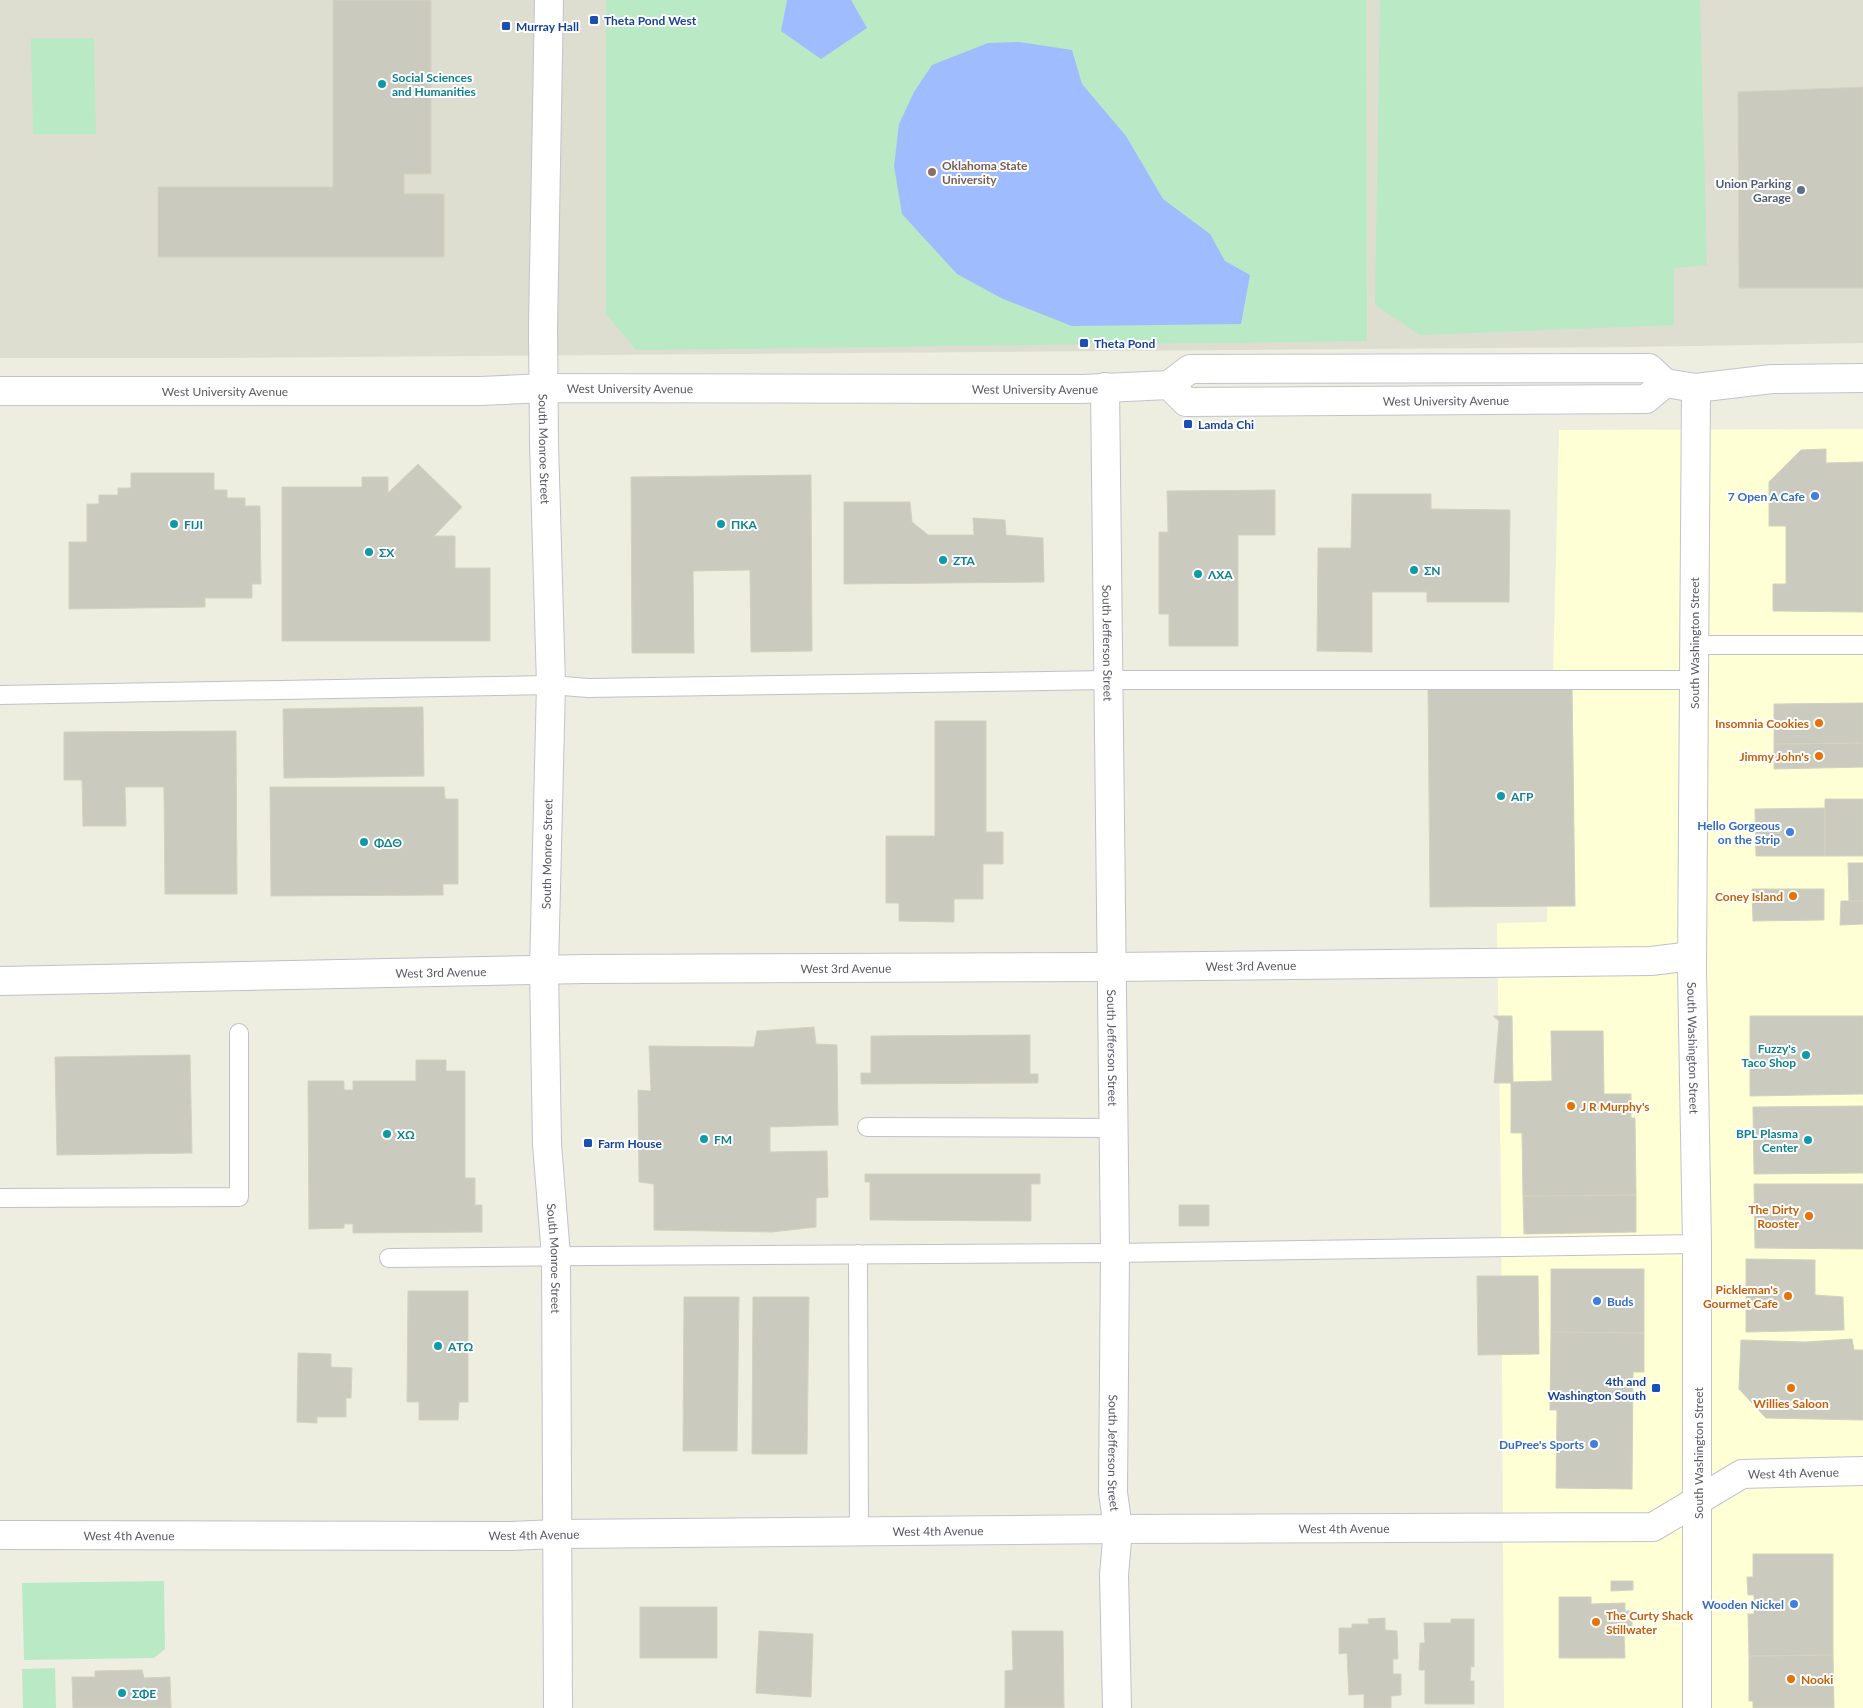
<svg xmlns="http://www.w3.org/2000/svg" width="1863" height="1708" font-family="Lato,sans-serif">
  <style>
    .commercial { fill: #feffd4 }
    .education { fill: #dddecf }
    .green { fill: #bae9c6 }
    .water { fill: #9fbcff }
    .building { fill: #cbcabf; stroke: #d3d2be }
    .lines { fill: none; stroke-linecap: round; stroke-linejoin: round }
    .lane-casing { stroke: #c0c1c9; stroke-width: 20 }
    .street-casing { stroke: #c0c1c9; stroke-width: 30 }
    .secondary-casing { stroke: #c2c3cd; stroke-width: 30 }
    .lane { stroke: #fff; stroke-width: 18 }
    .street { stroke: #fff; stroke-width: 28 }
    .secondary { stroke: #fff; stroke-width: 28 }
    .transit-dot { fill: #1a4fb4; stroke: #fff; stroke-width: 2 }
    .culture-dot { fill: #0f9aa8; stroke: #fff; stroke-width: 2 }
    .education-dot { fill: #8d6e63; stroke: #fff; stroke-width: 2 }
    .service-dot { fill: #5c6f8a; stroke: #fff; stroke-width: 2 }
    .shop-dot { fill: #3f7fe0; stroke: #fff; stroke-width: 2 }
    .food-dot { fill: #e8710a; stroke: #fff; stroke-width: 2 }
    .labels { text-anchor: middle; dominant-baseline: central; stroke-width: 4; stroke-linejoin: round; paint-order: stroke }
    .transit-label { font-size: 12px; font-weight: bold; fill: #164399; stroke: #fff; text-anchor: start }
    .culture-label { font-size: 12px; font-weight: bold; fill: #0d838f; stroke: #fff; text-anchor: start }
    .education-label { font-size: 12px; font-weight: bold; fill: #785e54; stroke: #fff; text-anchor: start }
    .service-label { font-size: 12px; font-weight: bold; fill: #4e5e75; stroke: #fff; text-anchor: end }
    .street-label { font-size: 12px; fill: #595b63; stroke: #fff }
    .shop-label { font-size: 12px; font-weight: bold; fill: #366cbe; stroke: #fff; text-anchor: end }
    .food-label { font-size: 12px; font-weight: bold; fill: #c56008; stroke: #fff; text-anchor: end }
  </style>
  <rect width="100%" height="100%" fill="#edeee0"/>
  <path class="commercial" d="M 1863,429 L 1863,1708 L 1504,1708 L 1501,1191 L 1497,923 L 1547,922 L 1559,430 Z"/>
  <path class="education" d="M 0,0 L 1863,0 L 1863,343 L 1632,347 L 208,358 L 0,358 Z"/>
  <path class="green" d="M 606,0 L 1366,0 L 1367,341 L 636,350 L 606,314 Z
    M 1380,0 L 1700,0 L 1707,265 L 1674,268 L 1674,325 L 1420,335 L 1375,305 Z
    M 31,38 L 94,38 L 96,134 L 33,134 Z
    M 164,1581 L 165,1649 L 154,1658 L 24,1660 L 22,1583 Z
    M 55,1668 L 56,1708 L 23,1708 L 22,1669 Z"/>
  <path class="water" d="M 787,0 L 851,0 L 867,28 L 821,59 L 781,31 Z
    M 1019,42 L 1072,50 L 1082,84 L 1126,136 L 1163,199 L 1210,234 L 1225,261 L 1250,275 L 1241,324 L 1072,326 L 1003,299 L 957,274 L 902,214 L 894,166 L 899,124 L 914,92 L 932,65 L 988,43 Z"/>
  <path class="building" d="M 333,0 L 431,0 L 431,174 L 404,174 L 404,194 L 444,194 L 444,257 L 158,257 L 158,187 L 333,187 Z
    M 1863,87 L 1863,288 L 1739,288 L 1738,92 Z
    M 1826,449 L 1826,463 L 1863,462 L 1863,612 L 1773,611 L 1773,584 L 1786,584 L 1786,526 L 1769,526 L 1769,482 L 1801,450 Z
    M 418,464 L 462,507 L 434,536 L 455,536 L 455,568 L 490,568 L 490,641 L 282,641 L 282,487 L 362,487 L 362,477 L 388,477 L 388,493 Z
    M 131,473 L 214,473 L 214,490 L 227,490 L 227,498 L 245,498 L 245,506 L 260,506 L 261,584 L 252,584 L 252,598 L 205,598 L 205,607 L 69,609 L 69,542 L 87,542 L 87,504 L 99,504 L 99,495 L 118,495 L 118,488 L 131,488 Z
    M 811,475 L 812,651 L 751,652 L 750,570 L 693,571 L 694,653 L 632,653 L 631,477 Z
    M 1275,490 L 1275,535 L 1238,535 L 1238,646 L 1169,646 L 1169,614 L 1159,614 L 1159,532 L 1168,532 L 1167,491 Z
    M 1352,494 L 1431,494 L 1431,509 L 1510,510 L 1509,602 L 1427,602 L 1427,592 L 1372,592 L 1372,652 L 1317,651 L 1318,548 L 1351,548 Z
    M 844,502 L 910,502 L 912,522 L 928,535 L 974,535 L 973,518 L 1005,520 L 1006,535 L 1043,538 L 1044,582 L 844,584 Z
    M 1572,683 L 1575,906 L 1430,907 L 1428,685 Z
    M 1863,703 L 1863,743 L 1774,744 L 1774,704 Z
    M 423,707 L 424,776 L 284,778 L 283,709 Z
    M 935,721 L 986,721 L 986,832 L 1003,832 L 1003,864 L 983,864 L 983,899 L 954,899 L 954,922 L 899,921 L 899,903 L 886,903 L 886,836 L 935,836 Z
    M 236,731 L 237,894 L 165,894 L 164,787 L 125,787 L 126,826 L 83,826 L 82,780 L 64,780 L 64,732 Z
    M 1863,743 L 1863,767 L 1774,769 L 1774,744 Z
    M 270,787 L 444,787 L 445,799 L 458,799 L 458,884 L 443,884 L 443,895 L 271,896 Z
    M 1825,799 L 1863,799 L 1863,856 L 1825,856 Z
    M 1825,808 L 1825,856 L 1756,856 L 1755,809 Z
    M 1848,863 L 1863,863 L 1863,901 L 1849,901 Z
    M 1752,889 L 1824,889 L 1824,920 L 1753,921 Z
    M 1841,901 L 1863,901 L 1863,924 L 1840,925 Z
    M 1493,1016 L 1512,1016 L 1513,1082 L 1552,1081 L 1551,1031 L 1603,1031 L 1604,1094 L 1631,1094 L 1631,1118 L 1635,1118 L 1636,1195 L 1523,1196 L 1522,1133 L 1511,1133 L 1511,1083 L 1494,1083 L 1499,1021 Z
    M 1750,1016 L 1863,1016 L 1863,1094 L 1750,1096 Z
    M 814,1027 L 816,1044 L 837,1045 L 838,1125 L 770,1127 L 770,1152 L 827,1151 L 828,1197 L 816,1198 L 816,1227 L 772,1232 L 654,1230 L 654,1184 L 639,1182 L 638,1090 L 651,1091 L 649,1046 L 754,1047 L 757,1031 Z
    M 1030,1035 L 1030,1074 L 1038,1074 L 1038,1083 L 861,1084 L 861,1073 L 871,1073 L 871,1036 Z
    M 190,1055 L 192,1153 L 57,1155 L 55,1057 Z
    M 416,1060 L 446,1060 L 446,1071 L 465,1071 L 465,1178 L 475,1178 L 475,1205 L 482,1205 L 482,1232 L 353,1233 L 353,1224 L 344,1224 L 344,1228 L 309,1229 L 308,1081 L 344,1081 L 344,1090 L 353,1090 L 353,1081 L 416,1081 Z
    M 1863,1106 L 1863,1173 L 1754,1174 L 1753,1107 Z
    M 865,1174 L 1040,1174 L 1040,1184 L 1031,1184 L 1031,1221 L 870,1220 L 870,1182 L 865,1182 Z
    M 1754,1184 L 1863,1184 L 1863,1249 L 1755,1248 Z
    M 1636,1195 L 1636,1232 L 1524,1234 L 1523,1196 Z
    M 1179,1205 L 1209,1205 L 1209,1226 L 1179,1226 Z
    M 1746,1259 L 1815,1260 L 1815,1295 L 1843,1297 L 1844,1330 L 1746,1332 Z
    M 1551,1269 L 1644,1269 L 1644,1333 L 1551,1332 Z
    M 1477,1276 L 1538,1276 L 1539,1354 L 1478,1355 Z
    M 408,1291 L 468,1291 L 468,1402 L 459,1402 L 458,1420 L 419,1420 L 419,1402 L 407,1402 Z
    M 684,1297 L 739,1297 L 737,1451 L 683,1451 Z
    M 753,1297 L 809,1297 L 807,1454 L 752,1454 Z
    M 1551,1332 L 1644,1333 L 1644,1372 L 1633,1372 L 1632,1489 L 1556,1488 L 1557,1410 L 1550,1410 Z
    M 1852,1339 L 1854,1350 L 1863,1350 L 1863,1420 L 1766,1418 L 1739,1389 L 1741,1340 L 1805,1342 Z
    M 298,1353 L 331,1354 L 331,1367 L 352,1368 L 351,1398 L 346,1398 L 346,1417 L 317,1417 L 317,1423 L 297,1422 Z
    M 1753,1554 L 1833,1554 L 1833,1655 L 1749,1656 L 1748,1614 L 1754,1614 L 1754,1595 L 1748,1595 L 1747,1577 L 1753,1577 Z
    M 1611,1581 L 1633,1581 L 1633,1590 L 1611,1591 Z
    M 1559,1597 L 1591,1597 L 1591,1604 L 1625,1603 L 1625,1611 L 1632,1611 L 1632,1633 L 1624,1634 L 1625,1658 L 1559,1658 Z
    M 640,1607 L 717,1607 L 717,1658 L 640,1658 Z
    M 1385,1618 L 1385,1630 L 1397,1631 L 1398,1659 L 1393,1659 L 1393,1674 L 1401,1674 L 1401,1695 L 1391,1696 L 1391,1708 L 1364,1708 L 1364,1694 L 1349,1695 L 1347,1653 L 1339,1654 L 1339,1628 L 1352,1628 L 1352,1624 L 1369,1624 L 1368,1619 Z
    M 1451,1619 L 1474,1619 L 1474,1667 L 1471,1666 L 1470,1681 L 1474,1681 L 1474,1704 L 1425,1704 L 1425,1670 L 1419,1670 L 1420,1643 L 1425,1643 L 1424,1623 L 1451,1623 Z
    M 759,1631 L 813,1634 L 811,1697 L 756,1693 Z
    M 1012,1631 L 1063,1631 L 1064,1708 L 1005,1708 L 1005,1671 L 1013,1670 Z
    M 1833,1655 L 1834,1708 L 1753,1708 L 1753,1701 L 1749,1701 L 1749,1656 Z
    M 142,1670 L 144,1678 L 170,1677 L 171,1708 L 73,1708 L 72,1677 L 95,1677 L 95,1671 Z"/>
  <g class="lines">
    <defs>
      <path id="lane" d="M 1694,645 L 1863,645
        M 0,695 L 551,685 L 588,688 L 1108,680 L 1694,680
        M 867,1127 L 1114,1128
        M 0,1198 L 239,1197 L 239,1033
        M 858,1254 L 859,1531
        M 389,1258 L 589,1256 L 1115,1253 L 1697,1244"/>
      <g id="street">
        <path id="s1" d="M 1105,387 L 1115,1253 L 1113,1492 L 1118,1529 L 1114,1575 L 1117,1708"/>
        <path id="s2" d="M 0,981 L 584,969 L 1112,967 L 1651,961 L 1692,956"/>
        <path id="s3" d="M 0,1535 L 511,1536 L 556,1534"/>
      </g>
      <g id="secondary">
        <path id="s4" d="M 549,0 L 543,328 L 544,443 L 551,685 L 544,969 L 547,1144 L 556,1256 L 558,1708"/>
        <path id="s5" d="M 1169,385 L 1186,402 L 1646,399 L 1665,383"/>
        <path id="s6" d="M 1696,388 L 1692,970 L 1697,1244 L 1697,1708"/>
        <path id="s7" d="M 0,391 L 481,391 L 545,388 L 1083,389 L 1169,385 L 1190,369 L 1649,368 L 1665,383 L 1696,388 L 1772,379 L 1863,378"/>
        <path id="s8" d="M 556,1534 L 1118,1529 L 1653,1527 L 1742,1474 L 1863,1471"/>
      </g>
    </defs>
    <use href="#lane" class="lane-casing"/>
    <use href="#street" class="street-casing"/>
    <use href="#secondary" class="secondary-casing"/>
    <use href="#lane" class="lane"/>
    <use href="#street" class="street"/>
    <use href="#secondary" class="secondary"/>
  </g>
  <g class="transit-dot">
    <rect x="589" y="15" width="10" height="10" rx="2.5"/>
    <rect x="501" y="21" width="10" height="10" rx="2.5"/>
    <rect x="1079" y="338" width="10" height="10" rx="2.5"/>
    <rect x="1183" y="419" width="10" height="10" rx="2.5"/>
    <rect x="583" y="1138" width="10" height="10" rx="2.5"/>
    <rect x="1651" y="1383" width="10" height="10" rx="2.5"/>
  </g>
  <g class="culture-dot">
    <circle cx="382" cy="84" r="5"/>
    <circle cx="174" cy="524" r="5"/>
    <circle cx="721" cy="524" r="5"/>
    <circle cx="369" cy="552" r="5"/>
    <circle cx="943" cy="560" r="5"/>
    <circle cx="1414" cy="570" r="5"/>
    <circle cx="1198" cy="574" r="5"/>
    <circle cx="1501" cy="796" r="5"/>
    <circle cx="364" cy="842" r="5"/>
    <circle cx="1806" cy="1055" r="5"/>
    <circle cx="387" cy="1134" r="5"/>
    <circle cx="704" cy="1139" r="5"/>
    <circle cx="1808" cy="1140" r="5"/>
    <circle cx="438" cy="1346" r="5"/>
    <circle cx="122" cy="1693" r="5"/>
  </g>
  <circle class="education-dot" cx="932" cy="172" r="5"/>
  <circle class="service-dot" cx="1801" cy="190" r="5"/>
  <g class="shop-dot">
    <circle cx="1815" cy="496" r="5"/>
    <circle cx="1790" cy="832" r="5"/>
    <circle cx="1597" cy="1301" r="5"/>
    <circle cx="1594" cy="1444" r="5"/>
    <circle cx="1794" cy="1604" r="5"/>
  </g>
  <g class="food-dot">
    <circle cx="1819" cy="723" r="5"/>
    <circle cx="1819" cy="756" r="5"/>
    <circle cx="1793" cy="896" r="5"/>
    <circle cx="1571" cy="1106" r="5"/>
    <circle cx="1809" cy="1216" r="5"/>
    <circle cx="1788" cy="1296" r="5"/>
    <circle cx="1791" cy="1388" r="5"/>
    <circle cx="1596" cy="1622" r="5"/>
    <circle cx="1791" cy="1679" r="5"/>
  </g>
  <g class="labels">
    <g class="transit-label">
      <text x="604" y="20">Theta Pond West</text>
      <text x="516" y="26">Murray Hall</text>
      <text x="1094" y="343">Theta Pond</text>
      <text x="1198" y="424">Lamda Chi</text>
      <text x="598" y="1143">Farm House</text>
      <text x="1646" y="1381" text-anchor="end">4th and<tspan x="1646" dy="14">Washington South</tspan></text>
    </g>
    <g class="culture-label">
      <text x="392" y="77">Social Sciences<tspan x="392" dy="14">and Humanities</tspan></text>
      <text x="184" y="524">FIJI</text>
      <text x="731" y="524">ΠΚΑ</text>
      <text x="379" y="552">ΣX</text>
      <text x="953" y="560">ΖΤΑ</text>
      <text x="1424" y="570">ΣN</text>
      <text x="1208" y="574">ΛXA</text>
      <text x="1511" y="796">AΓP</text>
      <text x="374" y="842">ΦΔΘ</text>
      <text x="1796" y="1048" text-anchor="end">Fuzzy's<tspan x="1796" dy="14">Taco Shop</tspan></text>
      <text x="1798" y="1133" text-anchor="end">BPL Plasma<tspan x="1798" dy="14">Center</tspan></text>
      <text x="397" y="1134">XΩ</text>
      <text x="714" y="1139">FM</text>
      <text x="448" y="1346">ΑTΩ</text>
      <text x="132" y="1693">ΣΦE</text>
    </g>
    <g class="education-label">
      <text x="942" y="165">Oklahoma State<tspan x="942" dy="14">University</tspan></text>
    </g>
    <g class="service-label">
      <text x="1791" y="183">Union Parking<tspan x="1791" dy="14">Garage</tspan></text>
    </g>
    <g class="street-label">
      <text stroke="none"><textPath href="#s7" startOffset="1035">West University Avenue</textPath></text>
      <text stroke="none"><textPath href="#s7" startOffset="630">West University Avenue</textPath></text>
      <text stroke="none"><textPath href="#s7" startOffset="225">West University Avenue</textPath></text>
      <text stroke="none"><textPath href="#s5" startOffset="284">West University Avenue</textPath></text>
      <text stroke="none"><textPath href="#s4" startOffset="449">South Monroe Street</textPath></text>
      <text stroke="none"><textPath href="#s1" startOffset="256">South Jefferson Street</textPath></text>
      <text transform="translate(1694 643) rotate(-90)">South Washington Street</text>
      <text transform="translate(547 854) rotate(-89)">South Monroe Street</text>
      <text stroke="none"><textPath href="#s2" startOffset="1251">West 3rd Avenue</textPath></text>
      <text stroke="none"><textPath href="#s2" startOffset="846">West 3rd Avenue</textPath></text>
      <text stroke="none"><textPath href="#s2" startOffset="441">West 3rd Avenue</textPath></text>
      <text stroke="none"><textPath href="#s1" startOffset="661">South Jefferson Street</textPath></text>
      <text stroke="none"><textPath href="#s6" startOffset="660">South Washington Street</textPath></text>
      <text stroke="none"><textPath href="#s4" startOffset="1259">South Monroe Street</textPath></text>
      <text stroke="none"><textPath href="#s1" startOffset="1066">South Jefferson Street</textPath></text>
      <text transform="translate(1698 1453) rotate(-90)">South Washington Street</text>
      <text stroke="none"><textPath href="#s8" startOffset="1252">West 4th Avenue</textPath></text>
      <text stroke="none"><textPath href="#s8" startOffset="788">West 4th Avenue</textPath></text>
      <text stroke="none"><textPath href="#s8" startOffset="382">West 4th Avenue</textPath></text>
      <text stroke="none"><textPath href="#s3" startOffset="129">West 4th Avenue</textPath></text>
      <text transform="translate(534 1535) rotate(-1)">West 4th Avenue</text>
    </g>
    <g class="shop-label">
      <text x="1805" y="496">7 Open A Cafe</text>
      <text x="1780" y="825">Hello Gorgeous<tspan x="1780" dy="14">on the Strip</tspan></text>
      <text x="1607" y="1301" text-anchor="start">Buds</text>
      <text x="1584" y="1444">DuPree's Sports</text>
      <text x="1784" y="1604">Wooden Nickel</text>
    </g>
    <g class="food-label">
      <text x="1809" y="723">Insomnia Cookies</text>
      <text x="1809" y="756">Jimmy John's</text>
      <text x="1783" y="896">Coney Island</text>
      <text x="1581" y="1106" text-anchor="start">J R Murphy's</text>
      <text x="1799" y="1209">The Dirty<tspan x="1799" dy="14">Rooster</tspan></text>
      <text x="1778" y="1289">Pickleman's<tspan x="1778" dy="14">Gourmet Cafe</tspan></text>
      <text x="1791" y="1403" text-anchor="middle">Willies Saloon</text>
      <text x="1606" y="1615" text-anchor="start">The Curty Shack<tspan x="1606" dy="14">Stillwater</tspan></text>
      <text x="1801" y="1679" text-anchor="start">Nooki</text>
    </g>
  </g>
</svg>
